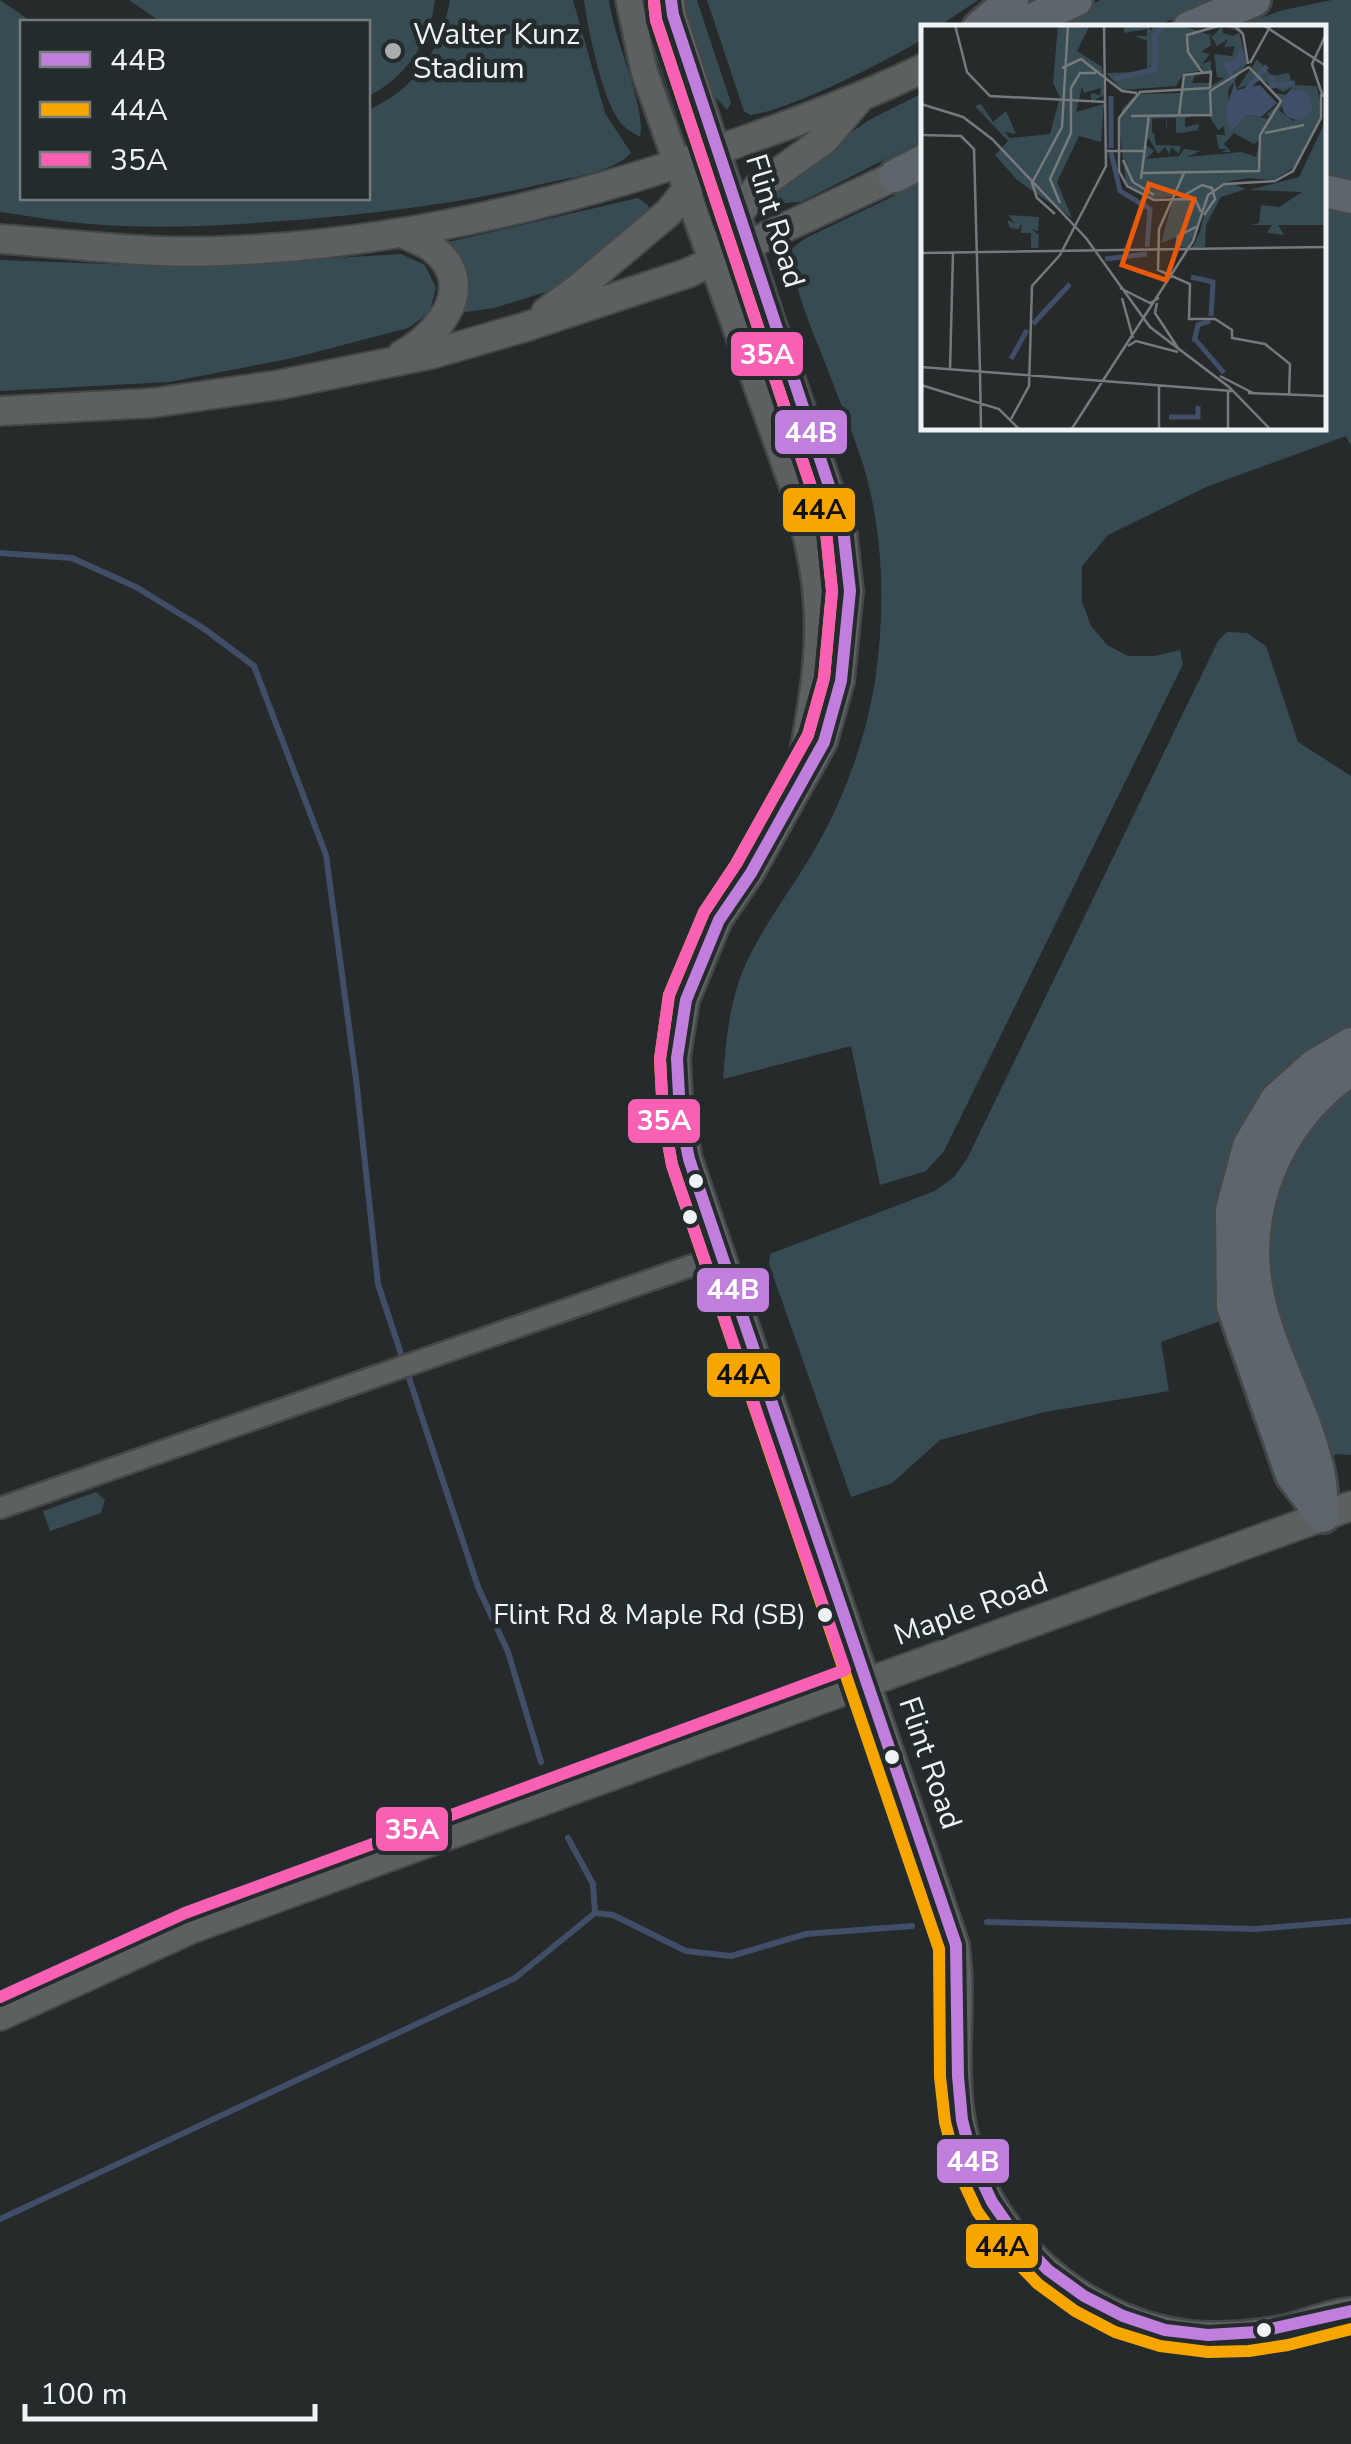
<svg xmlns="http://www.w3.org/2000/svg" width="1351" height="2444" font-family="'Nunito Sans',sans-serif">
  <style>
    .green { fill: #374c52 }
    .lines { fill: none; stroke-linecap: round; stroke-linejoin: round }
    .stream { stroke: #404e67; stroke-width: 6 }
    .minor-casing { stroke: #454848; stroke-width: 25 }
    .tertiary-casing { stroke: #454848; stroke-width: 30 }
    .secondary-casing { stroke: #454848; stroke-width: 32 }
    .primary-casing { stroke: #454848; stroke-width: 38 }
    .minor { stroke: #5d6061; stroke-width: 20 }
    .tertiary { stroke: #5d6061; stroke-width: 25 }
    .secondary { stroke: #5d6061; stroke-width: 28 }
    .primary { stroke: #5d666c; stroke-width: 32 }
    .bus-1-casing { stroke: #242b2d; stroke-width: 20 }
    .bus-2-casing { stroke: #242b2d; stroke-width: 20 }
    .bus-3-casing { stroke: #242b2d; stroke-width: 20 }
    .bus-1 { stroke: #c07fdc; stroke-width: 12 }
    .bus-2 { stroke: #f7a600; stroke-width: 12 }
    .bus-3 { stroke: #f860b3; stroke-width: 12 }
    .poi-dot { fill: #a9adae; stroke: #242b2d; stroke-width: 4 }
    .bus-dot { fill: #eff3f5; stroke: #242b2d; stroke-width: 4 }
    .labels { text-anchor: middle; dominant-baseline: central; stroke-width: 9; stroke-linejoin: round; paint-order: stroke }
    .bus-label { font-size: 28px; fill: #eff3f5; stroke: #242b2d; text-anchor: end }
    .poi-label { font-size: 30px; fill: #eff3f5; stroke: #242b2d; text-anchor: start }
    .street-label { font-size: 30px; fill: #eff3f5; stroke: #242b2d }
    .inset-river { fill: none; stroke: #404e67; stroke-width: 5 }
    .inset-road { fill: none; stroke: #767a7c; stroke-width: 2.5 }
    .view { fill: #e8590c; fill-opacity: 0.15; stroke: #e8590c; stroke-width: 5 }
    .inset-edge { fill: none; stroke: #eff3f5; stroke-width: 5 }
    .line-badge { stroke: #242b2d; stroke-width: 4 }
    .badge-label { font-size: 28px; text-anchor: middle; font-weight: bold; fill: #fff }
    .pale-badge-label { font-size: 28px; text-anchor: middle; font-weight: bold; fill: #111 }
  </style>
  <rect width="100%" height="100%" fill="#262a2b"/>
  <path class="green" d="M 0,0 L 32,22 L 22,22 L 22,198 L 368,198 L 368,110 C 415,90 441,50 450,0 L 573,0 L 605,113 L 631,153 C 612,173 572,177 546,183 C 463,203 382,213 297,220 C 229,225 159,230 91,224 C 61,222 30,216 0,212 Z
    M 129,0 L 435,0 C 430,41 406,78 368,96 L 368,22 L 161,22 Z
    M 584,0 L 609,0 C 613,38 647,108 640,137 C 631,132 621,126 616,116 C 601,91 588,30 584,0 Z
    M 642,0 L 659,0 L 689,111 L 676,115 L 651,41 Z
    M 682,0 L 697,0 L 731,103 L 727,110 L 711,92 Z
    M 707,0 L 978,0 L 938,27 L 924,28 L 923,39 C 888,60 789,111 750,115 L 744,111 Z
    M 1101,0 L 1211,0 L 1156,27 L 1045,28 Z
    M 1332,0 L 1351,0 L 1351,187 L 1324,181 L 1324,28 L 1232,28 L 1283,10 Z
    M 923,93 L 923,140 L 801,202 L 769,204 L 764,193 L 869,120 Z
    M 923,182 L 924,428 L 1324,428 L 1324,207 L 1351,212 L 1351,446 L 1346,436 L 1206,487 L 1108,535 L 1082,566 L 1082,602 L 1091,626 L 1107,645 L 1128,656 L 1155,656 L 1180,650 L 1183,664 L 944,1151 L 926,1171 L 880,1185 L 851,1046 L 723,1079 C 726,1041 729,1003 744,968 C 760,931 785,898 806,864 C 840,810 865,744 875,681 C 885,613 884,544 867,478 C 858,444 843,411 831,378 C 815,335 794,295 791,249 L 806,238 Z
    M 638,198 L 648,205 L 650,214 L 568,285 L 494,308 L 459,313 L 444,243 Z
    M 401,254 L 425,265 L 436,288 L 429,313 L 408,328 L 293,358 L 169,382 L 0,391 L 0,260 L 189,267 Z
    M 1227,632 L 1247,633 L 1266,646 L 1298,742 L 1351,776 L 1351,1028 L 1217,1223 L 1214,1259 L 1220,1321 L 1161,1342 L 1169,1391 L 1045,1412 L 940,1440 L 892,1483 L 851,1497 L 769,1264 L 770,1254 L 935,1191 L 954,1177 L 967,1159 L 1218,641 Z
    M 1351,1084 L 1351,1455 L 1336,1454 L 1332,1458 L 1315,1428 L 1274,1309 L 1269,1281 L 1270,1192 L 1328,1102 Z
    M 96,1492 L 105,1500 L 101,1513 L 50,1531 L 43,1511 Z"/>
  <g class="lines">
    <path class="stream" d="M 0,553 L 72,558 L 136,587 L 203,628 L 254,666 L 326,855 L 356,1079 L 378,1284 L 478,1587 L 508,1652 L 541,1762
      M 595,1913 L 613,1915 L 686,1951 L 731,1956 L 806,1934 L 912,1926
      M 987,1922 L 1255,1929 L 1351,1921
      M 0,2219 L 515,1978 L 595,1913 L 593,1884 L 568,1838"/>
    <defs>
      <path id="minor" d="M 0,1508 L 722,1255"/>
      <path id="tertiary" d="M 629,0 L 644,71 L 797,498 C 806,533 815,568 817,605 C 821,661 809,720 799,775
        M 671,0 L 673,15 L 771,318 L 843,528 L 850,591 L 841,681 L 824,742 L 751,873 L 719,920 L 686,1000 L 677,1058 L 680,1114 L 689,1159 L 956,1945 C 964,2004 952,2061 962,2120 C 980,2235 1092,2332 1208,2335 C 1234,2335 1260,2333 1285,2328 C 1307,2323 1328,2313 1351,2311"/>
      <path id="secondary" d="M 402,233 C 411,237 422,241 431,247 C 480,283 441,333 402,355
        M 0,239 C 73,244 147,254 220,251 C 398,245 574,202 740,142 C 803,120 864,97 924,68
        M 712,261 L 739,213 L 758,187 L 825,139 L 858,100
        M 546,312 L 580,287 L 669,212 L 718,151
        M 0,411 L 152,403 L 278,385 L 432,354 L 525,327 L 688,273 L 895,176
        M 0,2016 L 191,1929 L 1351,1506"/>
      <path id="primary" d="M 979,28 L 1012,0
        M 1014,28 L 1076,0
        M 1189,28 L 1254,0
        M 895,176 L 924,161
        M 1324,191 L 1351,197
        M 1322,1512 C 1321,1497 1321,1481 1317,1467 C 1304,1410 1272,1358 1259,1301 C 1238,1212 1276,1120 1351,1069
        M 1323,1516 L 1292,1475 L 1233,1306 L 1232,1210 L 1249,1146 L 1277,1099 L 1314,1066 L 1351,1044"/>
    </defs>
    <use href="#minor" class="minor-casing"/>
    <use href="#tertiary" class="tertiary-casing"/>
    <use href="#secondary" class="secondary-casing"/>
    <use href="#primary" class="primary-casing"/>
    <use href="#minor" class="minor"/>
    <use href="#tertiary" class="tertiary"/>
    <use href="#secondary" class="secondary"/>
    <use href="#primary" class="primary"/>
    <defs>
      <path id="bus-1" d="M 671,0 L 673,15 L 843,528 L 850,591 L 841,681 L 824,742 L 751,873 L 719,920 L 686,1000 L 677,1058 L 680,1114 L 689,1159 L 956,1945 L 958,2076 L 962,2120 L 973,2162 L 992,2202 L 1017,2238 L 1048,2270 L 1084,2296 L 1123,2316 L 1165,2330 L 1208,2335 L 1257,2332 L 1351,2311"/>
      <path id="bus-2" d="M 654,2 L 656,20 L 826,532 L 832,591 L 824,678 L 808,735 L 736,864 L 704,912 L 669,995 L 660,1059 L 663,1115 L 672,1165 L 939,1949 L 940,2077 L 945,2122 L 957,2168 L 977,2211 L 1004,2249 L 1038,2284 L 1075,2311 L 1115,2332 L 1160,2346 L 1208,2352 L 1249,2351 L 1288,2345 L 1351,2329"/>
      <path id="bus-3" d="M 0,1997 L 185,1913 L 845,1670 L 672,1165 L 663,1115 L 660,1059 L 669,995 L 704,912 L 736,864 L 808,735 L 824,678 L 832,591 L 826,532 L 656,20 L 654,2"/>
    </defs>
    <use href="#bus-1" class="bus-1-casing"/>
    <use href="#bus-2" class="bus-2-casing"/>
    <use href="#bus-3" class="bus-3-casing"/>
    <use href="#bus-1" class="bus-1"/>
    <use href="#bus-2" class="bus-2"/>
    <use href="#bus-3" class="bus-3"/>
  </g>
  <circle class="poi-dot" cx="393" cy="51" r="10"/>
  <g class="bus-dot">
    <circle cx="696" cy="1181" r="9"/>
    <circle cx="690" cy="1217" r="9"/>
    <circle cx="825" cy="1615" r="9"/>
    <circle cx="892" cy="1757" r="9"/>
    <circle cx="1264" cy="2330" r="9"/>
  </g>
  <g class="labels">
    <g class="bus-label">
      <text x="806" y="1615">Flint Rd &amp; Maple Rd (SB)</text>
    </g>
    <g class="poi-label">
      <text x="413" y="34">Walter Kunz<tspan x="413" dy="34">Stadium</tspan></text>
    </g>
    <g class="street-label">
      <text transform="translate(775 221) rotate(73)">Flint Road</text>
      <text transform="translate(971 1609) rotate(-20)">Maple Road</text>
      <text transform="translate(930 1763) rotate(71)">Flint Road</text>
    </g>
  </g>
  <g transform="translate(921 25)">
    <rect width="405" height="405" fill="#262a2b"/>
    <path d="M 137,0 L 169,0 L 156,26 L 181,42 L 183,70 L 170,77 L 170,68 L 179,70 L 180,63 L 163,68 L 161,62 L 155,87 L 183,79 L 180,117 L 158,111 L 136,157 L 151,193 L 96,155 L 74,130 L 87,116 L 54,81 L 60,79 L 72,97 L 85,86 L 95,109 L 83,107 L 89,113 L 129,109 L 139,72 L 132,58 ZM 203,0 L 227,0 L 230,6 L 233,0 L 259,0 L 292,11 L 301,1 L 302,8 L 313,11 L 318,7 L 303,0 L 317,3 L 326,38 L 307,65 L 310,107 L 326,90 L 349,94 L 346,89 L 361,76 L 354,68 L 365,70 L 371,62 L 362,67 L 341,55 L 316,64 L 329,44 L 338,52 L 331,42 L 336,34 L 351,51 L 368,48 L 371,60 L 396,61 L 401,88 L 377,140 L 353,155 L 327,153 L 305,157 L 291,164 L 307,158 L 326,157 L 315,160 L 325,164 L 300,172 L 285,200 L 284,222 L 271,223 L 279,207 L 285,180 L 267,223 L 256,221 L 263,209 L 240,218 L 252,174 L 263,170 L 230,174 L 205,160 L 198,99 L 201,84 L 215,69 L 260,68 L 264,49 L 275,48 L 271,58 L 289,58 L 289,49 L 276,48 L 282,47 L 280,40 L 279,46 L 263,48 L 255,61 L 201,65 L 185,48 L 226,47 L 226,16 L 214,11 L 226,11 L 226,4 L 203,8 ZM 288,8 L 296,21 L 307,14 L 303,22 L 314,21 L 311,31 L 293,29 L 296,52 L 303,53 L 290,61 L 290,36 L 281,39 L 289,29 L 280,27 L 290,20 ZM 375,64 L 391,76 L 384,92 L 372,96 L 358,85 ZM 276,89 L 289,92 L 297,105 L 303,101 L 304,110 L 295,110 L 298,124 L 306,124 L 301,127 L 310,127 L 303,119 L 313,108 L 333,119 L 339,114 L 335,132 L 321,127 L 266,132 L 279,126 L 263,124 L 258,131 L 225,134 L 233,126 L 225,120 L 227,112 L 237,129 L 244,122 L 249,130 L 250,122 L 258,129 L 260,121 L 235,120 L 233,108 L 245,108 L 231,108 L 231,94 L 245,93 L 245,107 L 246,93 L 255,93 L 255,108 L 260,108 L 277,105 L 278,99 L 264,102 L 264,93 ZM 405,95 L 405,200 L 357,200 L 363,210 L 346,208 L 351,200 L 330,200 L 338,198 L 340,180 L 358,182 L 381,167 L 328,165 L 378,152 ZM 87,190 L 118,192 L 117,206 L 110,204 L 118,210 L 117,223 L 110,223 L 110,208 L 100,208 L 101,196 L 98,204 L 89,203 L 86,195 L 94,198 Z" fill="#374c52" fill-rule="evenodd"/>
    <path d="M 320,21 L 325,38 L 311,48 L 316,65 L 339,60 L 356,78 L 340,92 L 326,90 L 310,107 L 304,87 L 313,59 L 301,38 L 314,35 ZM361 80a15 15 0 1 1 30 0a15 15 0 1 1-30 0Z" fill="#404e67"/>
    <path class="inset-river" d="M 351,50 L 350,61 L 374,58M 193,54 L 234,44 L 234,10 L 244,0M 325,65 L 346,41M 190,123 L 190,71M 190,127 L 199,166 L 229,184 L 226,222M 184,234 L 226,229M 270,252 L 292,257 L 290,291M 112,299 L 149,259M 274,314 L 303,348M 273,317 L 277,300 L 289,296M 90,334 L 106,305M 248,392 L 277,392 L 277,381"/>
    <path class="inset-road" d="M 34,0 L 46,47 L 69,71 L 185,77M 313,0 L 322,9 L 327,39M 342,0 L 405,41M 329,38 L 350,0M 141,43 L 160,34 L 201,66 L 216,68M 281,47 L 267,27 L 266,10 L 301,0M 150,63 L 159,48 L 175,48M 289,66 L 328,42M 402,72 L 391,39 L 405,9M 0,79 L 42,92 L 71,114 L 165,213 L 229,302 L 308,362 L 350,405M 258,90 L 263,50 L 290,47 L 289,63M 210,91 L 290,90 L 289,66M 344,108 L 383,100M 0,110 L 40,111 L 53,124 L 59,347M 185,126 L 222,126M 202,135 L 212,157 L 233,170M 222,148 L 338,146 L 339,110 L 360,76 L 328,42M 263,148 L 238,204 L 237,245 L 269,259 L 268,294 L 294,294 L 311,305 L 311,313 L 344,319 L 369,339 L 368,371M 220,154 L 228,90M 262,171 L 281,160 L 291,163 L 294,174 L 283,190M 139,178 L 129,154 L 150,108 L 150,63M 280,187 L 274,174 L 233,175 L 206,161 L 198,146 L 198,93 L 219,67 L 289,63M 134,189 L 116,173 L 111,158 L 141,102 L 147,0M 255,224 L 257,211 L 277,201M 0,228 L 405,222M 139,230 L 185,141 L 183,0M 199,263 L 229,278 L 238,273M 201,273 L 212,313M 236,278 L 234,288 L 257,323M 207,321 L 215,316 L 257,327M 0,342 L 311,366M 29,345 L 32,228M 59,347 L 60,405M 299,351 L 332,368M 0,360 L 78,384 L 99,405M 238,360 L 238,405M 327,368 L 405,371M 90,394 L 108,361 L 111,261 L 139,230M 150,405 L 272,216 L 287,170 L 303,159 L 354,156 L 372,146 L 400,93 L 400,69M 307,405 L 307,366"/>
    <path class="view" d="M 228,159 L 273,174 L 245,255 L 201,240 Z"/>
    <rect width="405" height="405" class="inset-edge"/>
  </g>
  <g class="line-badge">
    <rect x="729" y="330" width="76" height="48" rx="10" fill="#f860b3"/>
    <rect x="773" y="408" width="76" height="48" rx="10" fill="#c07fdc"/>
    <rect x="781" y="486" width="76" height="48" rx="10" fill="#f7a600"/>
    <rect x="626" y="1097" width="76" height="48" rx="10" fill="#f860b3"/>
    <rect x="695" y="1266" width="76" height="48" rx="10" fill="#c07fdc"/>
    <rect x="705" y="1351" width="77" height="48" rx="10" fill="#f7a600"/>
    <rect x="374" y="1805" width="76" height="48" rx="10" fill="#f860b3"/>
    <rect x="935" y="2137" width="76" height="48" rx="10" fill="#c07fdc"/>
    <rect x="964" y="2222" width="76" height="48" rx="10" fill="#f7a600"/>
  </g>
  <g class="badge-label">
    <text x="767" y="364">35A</text>
    <text x="811" y="442">44B</text>
    <text x="664" y="1130">35A</text>
    <text x="733" y="1299">44B</text>
    <text x="412" y="1839">35A</text>
    <text x="973" y="2171">44B</text>
  </g>
  <g class="pale-badge-label">
    <text x="819" y="519">44A</text>
    <text x="743" y="1384">44A</text>
    <text x="1002" y="2256">44A</text>
  </g>
  <rect x="20" y="20" width="350" height="180" fill="#242b2d" stroke="#757b7d" stroke-width="2.5"/>
  <rect x="40" y="52" width="50" height="15" fill="#c07fdc" stroke="#757b7d" stroke-width="2.5"/>
  <text x="110" y="70" font-size="30" fill="#eff3f5">44B</text>
  <rect x="40" y="102" width="50" height="15" fill="#f7a600" stroke="#757b7d" stroke-width="2.5"/>
  <text x="110" y="120" font-size="30" fill="#eff3f5">44A</text>
  <rect x="40" y="152" width="50" height="15" fill="#f860b3" stroke="#757b7d" stroke-width="2.5"/>
  <text x="110" y="170" font-size="30" fill="#eff3f5">35A</text>
  <path d="M25 2404v15h290v-15" fill="none" stroke="#eff3f5" stroke-width="5"/>
  <text x="40" y="2404" font-size="30" fill="#eff3f5" stroke="#242b2d" stroke-width="8" paint-order="stroke">100 m</text>
</svg>
